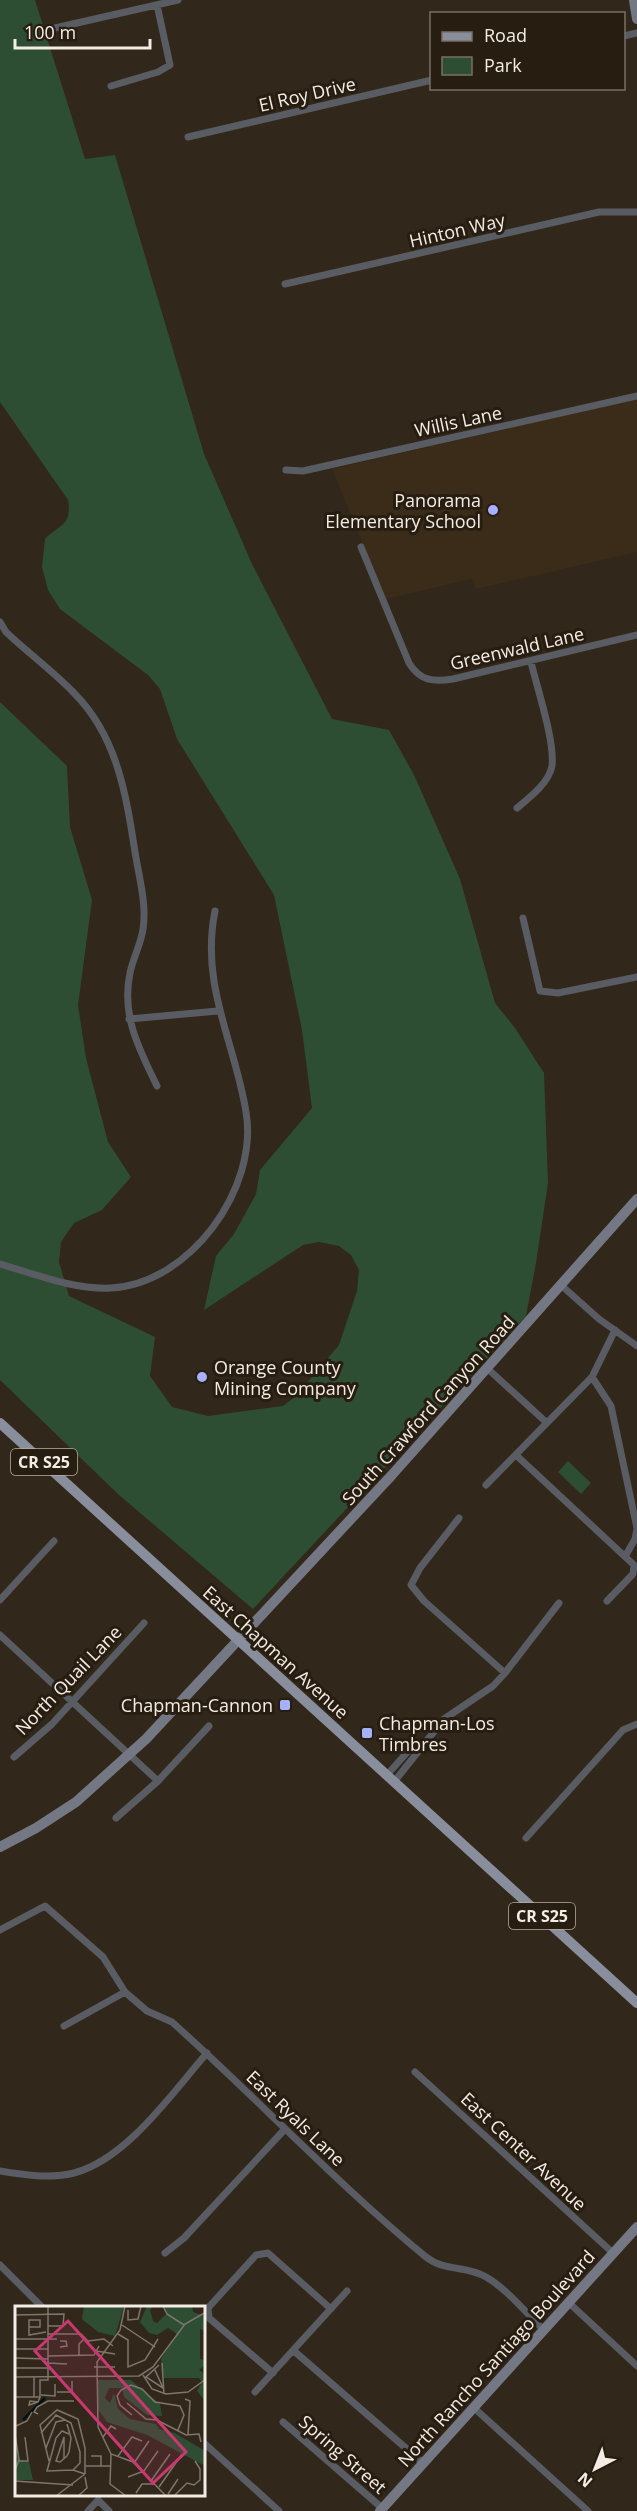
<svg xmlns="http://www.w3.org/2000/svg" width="637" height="2511" font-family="'Open Sans',sans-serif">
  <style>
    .built { fill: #3b2c1a }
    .green { fill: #2e4e34 }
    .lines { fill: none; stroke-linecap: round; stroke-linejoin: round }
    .street { stroke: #595c63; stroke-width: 7 }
    .secondary { stroke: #747884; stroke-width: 10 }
    .primary { stroke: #898e9d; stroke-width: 10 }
    .poi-dot { fill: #a5b1fc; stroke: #271d11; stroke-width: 2 }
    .labels { text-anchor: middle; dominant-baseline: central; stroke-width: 6; stroke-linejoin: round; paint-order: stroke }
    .shield { fill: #271d11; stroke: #b6afa5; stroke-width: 1.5 }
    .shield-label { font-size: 16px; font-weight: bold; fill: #f4ede5 }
    .street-label { font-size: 18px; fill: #f4ede5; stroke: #271d11 }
    .poi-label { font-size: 18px; fill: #f4ede5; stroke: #271d11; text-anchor: end }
    .inset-river { fill: none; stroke: #011315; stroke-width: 3 }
    .inset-road { fill: none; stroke: #7f766b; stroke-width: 1.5 }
    .view { fill: #ca3870; fill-opacity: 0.15; stroke: #ca3870; stroke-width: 3 }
    .inset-edge { fill: none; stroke: #f4ede5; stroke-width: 3 }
  </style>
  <rect width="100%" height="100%" fill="#31271a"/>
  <path class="built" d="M 637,399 L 637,552 L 476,589 L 471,579 L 386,599 L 332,469 Z"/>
  <path class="green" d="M 0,0 L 35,0 L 85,159 L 115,155 L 204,454 L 252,564 L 332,719 L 389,730 L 414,775 L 460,879 L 495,1003 L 515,1028 L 544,1073 L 548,1183 L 536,1263 L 526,1316 L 253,1609 L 119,1495 L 0,1380 L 0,702 L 67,766 L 70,827 L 92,900 L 78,1005 L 86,1058 L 108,1142 L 131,1177 L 102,1210 L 74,1223 L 61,1242 L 59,1262 L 69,1296 L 155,1337 L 150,1376 L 172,1407 L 208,1416 L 283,1406 L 295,1397 L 339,1345 L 357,1291 L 359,1270 L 351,1255 L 339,1246 L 319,1242 L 303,1245 L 204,1310 L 216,1256 L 234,1234 L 256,1194 L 260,1170 L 312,1108 L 302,1030 L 274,895 L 177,739 L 160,689 L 148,675 L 60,609 L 48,590 L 42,567 L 45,539 C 61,523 72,526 68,500 L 0,402 Z
    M 568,1461 L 591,1483 L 581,1494 L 558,1472 Z"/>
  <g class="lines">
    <path class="street" d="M 55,28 L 178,0
      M 624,36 L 637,33
      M 111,86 L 158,72 L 170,65 L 157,5
      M 188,137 L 432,80
      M 285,284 L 599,212 L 637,212
      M 286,470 L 303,471 L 637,396
      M 361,547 L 409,663 C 420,681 433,682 453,679 L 637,635
      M 0,622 L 6,632 C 28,653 53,671 74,693 C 117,736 126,794 135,852 C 139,877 147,905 143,929 C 141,944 133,958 130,973 C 121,1015 139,1049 157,1086
      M 517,808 C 529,798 549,783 552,766 C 555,741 537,688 531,662
      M 523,918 L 540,991 L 558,993 L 637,977
      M 129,1019 L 218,1011
      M 0,1264 C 35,1274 74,1290 111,1288 C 190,1284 259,1188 246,1112 C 235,1042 200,986 215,911
      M 562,1286 L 599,1319 L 637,1346
      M 488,1369 L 547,1423
      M 592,1377 L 611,1406 L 637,1528
      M 516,1455 L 634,1565 L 633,1574 L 607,1601
      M 486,1485 L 592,1377 L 615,1330
      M 459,1518 L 420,1568 L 411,1585 L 424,1601 L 505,1673
      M 626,1555 L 635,1539 L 637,1529
      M 0,1600 L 54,1541
      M 0,1635 L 158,1781
      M 14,1757 L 52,1724 L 144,1623
      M 387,1775 L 410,1749 L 420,1745
      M 394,1782 L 444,1719 L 493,1686 L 505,1673 L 559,1603
      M 116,1818 L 158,1781 L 209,1726
      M 526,1838 L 623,1730 L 637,1724
      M 0,1930 L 45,1906 L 103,1957 L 125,1992 L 147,2011 L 172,2022 C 258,2099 337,2184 426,2257 C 445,2272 466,2265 486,2277 C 507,2289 525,2312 543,2329
      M 64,2026 L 125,1992
      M 415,2072 L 613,2253
      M 0,2171 C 23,2175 50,2179 74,2173 C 127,2159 172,2093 207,2053
      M 165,2253 L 184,2238 L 285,2129
      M 0,2265 L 42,2307
      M 568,2302 L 637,2366
      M 294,2351 L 423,2463
      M 273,2373 L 209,2318 L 208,2308 L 256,2255 L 268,2253 L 331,2309
      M 255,2392 L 347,2291
      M 473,2407 L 588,2511
      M 283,2422 L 382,2508
      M 204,2443 L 279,2511
      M 88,2511 L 98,2500 L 109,2511"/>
    <path class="secondary" d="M 634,0 L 637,19
      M 0,1847 L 36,1828 L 76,1802 L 146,1739 L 391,1476 L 637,1199
      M 380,2511 L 637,2227"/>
    <path class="primary" d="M 0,1423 L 637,2003"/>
  </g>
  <g class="poi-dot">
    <circle cx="493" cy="510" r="6"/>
    <circle cx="202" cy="1377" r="6"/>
    <rect x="279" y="1699" width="12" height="12" rx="3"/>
    <rect x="361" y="1727" width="12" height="12" rx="3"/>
  </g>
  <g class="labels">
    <g class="shield">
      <rect x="11" y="1449" width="66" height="26" rx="4.5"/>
      <rect x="509" y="1903" width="66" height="26" rx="4.5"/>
    </g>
    <g class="shield-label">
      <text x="44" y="1462">CR S25</text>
      <text x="542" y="1916">CR S25</text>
    </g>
    <g class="street-label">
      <text transform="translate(307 94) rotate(-13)">El Roy Drive</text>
      <text transform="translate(457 230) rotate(-13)">Hinton Way</text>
      <text transform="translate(458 421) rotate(-12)">Willis Lane</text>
      <text transform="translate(517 648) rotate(-13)">Greenwald Lane</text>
      <text transform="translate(428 1410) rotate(-48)">South Crawford Canyon Road</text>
      <text transform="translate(276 1652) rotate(42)">East Chapman Avenue</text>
      <text transform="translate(68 1680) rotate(-46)">North Quail Lane</text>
      <text transform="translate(296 2118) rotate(44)">East Ryals Lane</text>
      <text transform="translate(524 2151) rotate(43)">East Center Avenue</text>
      <text transform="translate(496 2358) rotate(-48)">North Rancho Santiago Boulevard</text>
      <text transform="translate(343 2454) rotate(41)">Spring Street</text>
    </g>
    <g class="poi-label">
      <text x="481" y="500">Panorama<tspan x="481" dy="21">Elementary School</tspan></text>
      <text x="214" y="1367" text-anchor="start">Orange County<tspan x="214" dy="21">Mining Company</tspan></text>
      <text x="273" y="1705">Chapman-Cannon</text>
      <text x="379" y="1723" text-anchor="start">Chapman-Los<tspan x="379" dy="21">Timbres</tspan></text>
    </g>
  </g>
  <g transform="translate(15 2306)">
    <rect width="190" height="190" fill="#31271a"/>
    <path d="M 109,0 L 100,30 L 83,26 L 67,13 L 69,0 ZM 132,0 L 139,0 L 135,4 L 138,15 L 142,17 L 152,7 L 148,0 L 177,0 L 178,6 L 190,10 L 190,25 L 185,23 L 185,53 L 190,54 L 190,59 L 184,64 L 190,68 L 190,95 L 182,85 L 187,76 L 184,72 L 149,72 L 146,53 L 162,28 L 153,22 L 142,29 L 134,27 L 125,16 ZM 82,74 L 116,74 L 124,81 L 145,98 L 147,110 L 132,109 L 109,91 L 107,82 L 94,82 L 90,92 L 95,97 L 99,87 L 103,103 L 115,113 L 141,118 L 144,123 L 160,127 L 190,145 L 190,160 L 132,129 L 92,116 L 82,102 ZM 0,131 L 3,153 L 14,156 L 18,174 L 0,174 Z" fill="#2e4e34"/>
    <path class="inset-river" d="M 8,114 L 30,92"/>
    <path class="inset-road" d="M 110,0 L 105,24 L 82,56 L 83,121 L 96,148 L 118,156 L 151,190M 148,0 L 152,8 L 169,19M 113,4 L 113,14 L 123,13 L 126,0M 0,9 L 49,8 L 48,20 L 33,20M 107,19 L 140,41M 14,21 L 25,21 L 25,14 L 14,14 L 14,29 L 31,26M 33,28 L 66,28 L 73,35 L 89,33 L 98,40M 103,28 L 113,34 L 113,61 L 130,54 L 143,33M 0,33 L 42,33M 45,41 L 52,40 L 51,35 L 45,35M 0,43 L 33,43M 81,45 L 100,48M 64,49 L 64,38 L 70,32M 33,50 L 79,49 L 84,40M 0,52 L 33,53M 33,57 L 52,58M 147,57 L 149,88M 144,59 L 131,71 L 148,82M 79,61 L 100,61M 0,62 L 33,62M 140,64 L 148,82M 128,69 L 137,83 L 151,88 L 173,86 L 191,73M 0,71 L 124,70 L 138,61 L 170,18 L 191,6M 19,71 L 19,91M 42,86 L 57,86 L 57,75M 26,89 L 40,90 L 40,78M 0,91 L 25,91 L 25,74 L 33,74 L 33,0M 170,93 L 175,95 L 173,129M 23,96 L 15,95 L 14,99 L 23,96 L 25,91M 112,97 L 131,113 L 142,114 L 171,129 L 184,128 L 186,136M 23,108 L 19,106 L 22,101 L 33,95 L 59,95M 117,109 L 105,99 L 102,90 L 106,84 L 116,79 L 127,83 L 140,96 L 165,100 L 169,109 L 163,124M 1,120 L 12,115 L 17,106M 26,127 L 41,109 L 56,117 L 65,146 L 65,157 L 58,164M 0,128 L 4,154 L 0,164M 54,128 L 47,125 L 41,132 L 32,165 L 58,164 L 70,168M 88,131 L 96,120 L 101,123M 31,142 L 41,116 L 50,114M 96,148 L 95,178 L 111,190M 76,150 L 86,150 L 86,160M 103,150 L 117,131 L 127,135M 49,152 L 49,131 L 41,155 L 45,156 L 52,150 L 54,146 L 56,132 L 52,118M 4,155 L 13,155 L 10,131M 34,155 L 25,119 L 42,104 L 63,113 L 70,142 L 70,168M 119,157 L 134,135M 71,160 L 96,160M 113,171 L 129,165 L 143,145M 0,175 L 58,179M 136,175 L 155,148M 144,181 L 167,148M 121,187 L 127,178 L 140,178M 153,188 L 163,173M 41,190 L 70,168M 63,190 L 72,182 L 70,171M 159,190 L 172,177 L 179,179 L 185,174 L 185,163 L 180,155"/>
    <path class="view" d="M 53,15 L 171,146 L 138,177 L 20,45 Z"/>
    <rect width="190" height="190" class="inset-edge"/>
  </g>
  <rect x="430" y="12" width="195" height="78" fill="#271d11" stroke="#797066" stroke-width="1.5"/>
  <rect x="442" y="32" width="30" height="9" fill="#898e9d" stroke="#797066" stroke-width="1.5"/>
  <text x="484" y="42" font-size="18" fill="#f4ede5">Road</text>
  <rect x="442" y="57" width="30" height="18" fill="#2e4e34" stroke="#797066" stroke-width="1.5"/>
  <text x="484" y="72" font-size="18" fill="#f4ede5">Park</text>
  <g transform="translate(595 2469) rotate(222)" stroke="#271d11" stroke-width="4.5" paint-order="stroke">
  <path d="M0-4.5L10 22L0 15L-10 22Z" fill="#f4ede5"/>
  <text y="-9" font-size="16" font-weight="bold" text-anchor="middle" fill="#f4ede5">N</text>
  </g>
  <path d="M15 39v9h135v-9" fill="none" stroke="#f4ede5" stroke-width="3"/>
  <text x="24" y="39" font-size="18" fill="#f4ede5" stroke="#271d11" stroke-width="4.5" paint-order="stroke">100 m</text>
</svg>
